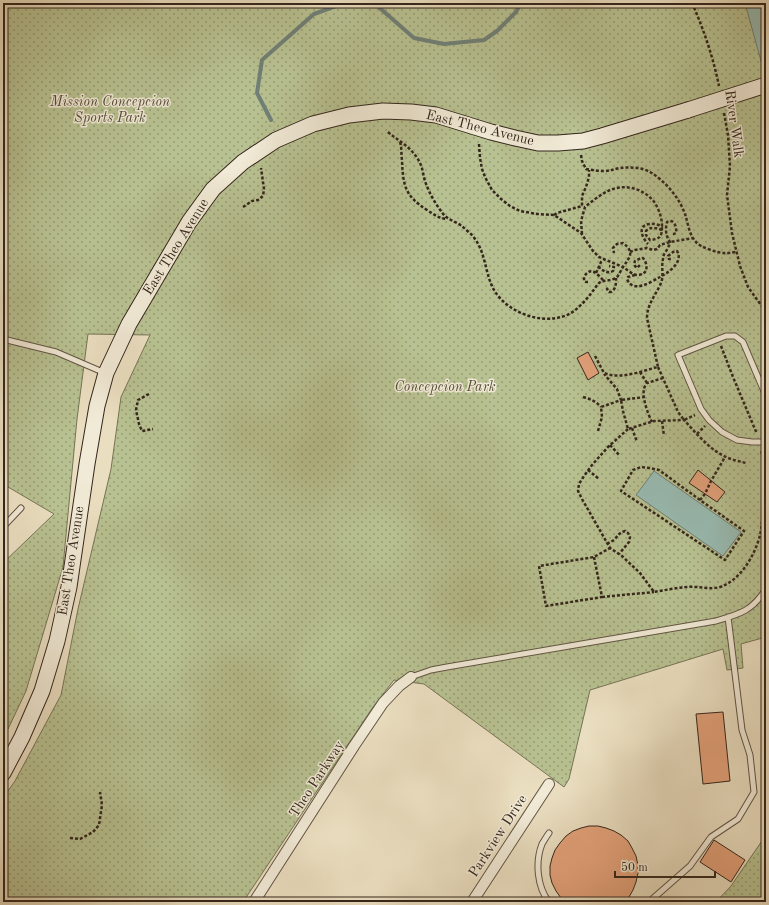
<svg xmlns="http://www.w3.org/2000/svg" width="769" height="905" font-family="'Old Standard TT',serif">
  <style>
    .park { fill: url(#park-dots); stroke: #767456 }
    .water { fill: #98bcb3; stroke: #708077 }
    .lines { fill: none; stroke-linecap: round; stroke-linejoin: round }
    .stream { stroke: #708077; stroke-width: 4 }
    .building { fill: #e3a17a; stroke: #34261c }
    .lane-casing { stroke: #625445; stroke-width: 7 }
    .street-casing { stroke: #625445; stroke-width: 12 }
    .secondary-casing { stroke: #34261c; stroke-width: 17 }
    .path { stroke: #34261c; stroke-width: 2.5; stroke-dasharray: 3 2; stroke-linecap: butt }
    .lane { stroke: #f1ead6; stroke-width: 5 }
    .street { stroke: #f1ead6; stroke-width: 10 }
    .secondary { stroke: #f1ead6; stroke-width: 15 }
    .secondary-bridge-casing { stroke: #34261c; stroke-width: 17; stroke-linecap: butt }
    .secondary-bridge { stroke: #f1ead6; stroke-width: 15 }
    .labels { text-anchor: middle; dominant-baseline: central; stroke-width: 3; stroke-linejoin: round; paint-order: stroke }
    .park-label { font-size: 14px; font-style: italic; fill: #554d39; stroke: #f1ead6 }
    .street-label { font-size: 14px; fill: #34261c; stroke: #f1ead6 }
  </style>
  <defs>
    <pattern id="park-dots" width="8" height="8" patternUnits="userSpaceOnUse"><rect width="8" height="8" fill="#b8c191"/><path d="M2 2h.1M6 6h.1" fill="none" stroke="#969d76" stroke-width="1.8" stroke-linecap="round"/></pattern>
  </defs>
  <rect width="100%" height="100%" fill="#eadec0"/>
  <filter id="stains"><feTurbulence type="fractalNoise" baseFrequency=".005" numOctaves="4"/><feColorMatrix values="0 0 0 0 .2 0 0 0 0 .09 0 0 0 0 .02 0 0 0 .5 -.17"/></filter>
  <radialGradient id="worn" r=".72"><stop offset=".6" stop-color="#630" stop-opacity="0"/><stop offset="1" stop-color="#630" stop-opacity=".3"/></radialGradient>
  <path class="park" d="M 3,3 L 766,3 L 766,637 L 741,644 L 743,668 L 727,670 L 723,649 L 590,690 L 569,779 L 564,787 L 424,684 L 394,680 L 373,707 L 243,902 L 3,902 L 3,798 L 15,781 L 61,695 L 78,609 L 111,469 L 121,397 L 150,335 L 88,334 L 77,419 L 63,567 L 26,691 L 8,729 L 3,735 L 3,563 L 54,514 L 3,484 Z
    M 766,835 L 766,902 L 716,902 L 731,886 Z"/>
  <path class="water" d="M 745,3 L 766,3 L 766,74 L 761,61 Z
    M 654,471 L 741,532 L 723,556 L 636,495 Z"/>
  <g class="lines">
    <path class="stream" d="M 374,3 L 414,38 L 444,44 L 484,40 L 497,31 L 516,12 L 521,3
      M 271,120 L 257,93 L 262,60 L 314,14 L 344,3"/>
  </g>
  <path class="building" d="M 588,352 L 599,373 L 588,380 L 577,358 Z
    M 698,470 L 725,492 L 717,502 L 689,483 Z
    M 723,712 L 730,781 L 703,784 L 696,714 Z
    M 589,826 L 598,826 L 606,828 L 614,831 L 621,835 L 628,841 L 632,848 L 636,856 L 638,865 L 638,873 L 636,882 L 633,890 L 629,897 L 624,902 L 565,902 L 561,898 L 556,891 L 552,883 L 550,875 L 550,866 L 552,858 L 555,850 L 560,843 L 566,836 L 573,831 L 581,828 Z
    M 714,840 L 745,860 L 731,882 L 700,862 Z"/>
  <g class="lines">
    <defs>
      <path id="lane" d="M 3,339 L 56,352 L 105,373
        M 766,396 L 743,342 L 735,336 L 726,336 L 678,355 L 701,409 L 709,420 L 722,432 L 737,440 L 752,442 L 766,442
        M 3,527 L 21,508
        M 411,677 L 431,670 L 447,667 L 716,621 C 740,614 752,611 766,589
        M 549,833 C 546,837 544,841 542,844 C 535,862 537,887 549,902
        M 649,902 L 690,866 L 711,837 L 738,819 L 754,792 L 750,755 L 742,730 L 728,617"/>
      <path id="street" d="M 254,902 L 354,746 L 383,703 L 399,686 L 411,677
        M 472,902 L 549,784"/>
      <path id="secondary" d="M 3,773 L 22,737 L 42,691 L 57,641 L 69,587 L 87,464 L 97,406 L 106,373 L 129,324 L 189,222 L 213,189 L 243,162 L 276,140 L 313,124 L 349,115 L 383,111 L 411,112 L 436,115 L 491,132 L 515,138 L 538,143 L 558,143 L 583,141 L 602,136 L 688,110"/>
    </defs>
    <use href="#lane" class="lane-casing"/>
    <use href="#street" class="street-casing"/>
    <use href="#secondary" class="secondary-casing"/>
    <path class="path" d="M 692,3 C 704,30 713,57 719,86
      M 724,113 L 728,135 L 730,166 L 727,195 L 732,233 L 740,266 L 748,287 L 766,312
      M 388,132 C 392,136 396,138 400,141 C 408,147 416,154 420,163 C 423,169 423,175 425,181 C 429,193 436,205 444,215 C 449,220 456,222 462,226 C 466,230 472,234 475,239 C 486,254 485,274 494,290 C 508,314 546,327 571,313 C 582,306 590,295 598,284 C 602,279 611,282 617,277 C 619,275 621,270 623,267 C 626,269 633,275 637,275 C 649,275 648,264 643,258 L 641,258 L 635,261 L 634,264 L 635,266 L 637,268 L 640,265 L 640,264
      M 400,142 C 402,148 401,154 402,160 C 403,186 405,196 427,210 C 435,215 438,218 447,219
      M 479,144 L 480,158 L 482,169 L 485,177 L 492,190 L 501,199 L 510,206 L 520,211 L 537,214 L 554,215 L 581,233 L 593,251 L 599,257 L 623,267 C 630,257 635,252 623,243 L 617,244 L 613,248 L 614,253
      M 581,155 L 582,161 L 586,169 C 592,170 598,171 604,171 C 610,171 614,169 620,168 C 629,167 641,167 650,172 C 665,181 679,197 685,214 C 688,223 689,235 696,242 C 699,247 718,253 724,253 C 728,254 732,252 736,252
      M 243,207 L 252,201 L 258,200 L 263,196 L 264,189 L 261,168
      M 554,215 L 557,213 L 582,206 L 582,196 L 586,187 L 589,177 L 589,170
      M 662,230 C 656,228 651,226 646,231 L 646,235 L 650,240 C 661,239 662,236 662,226
      M 582,234 L 581,221 L 585,207 C 592,201 600,195 608,191 C 624,183 644,188 655,203 C 659,210 662,218 662,226 C 658,225 653,223 649,224 C 637,226 642,238 648,244
      M 630,252 L 635,250 L 647,248 L 653,250 L 657,249 L 660,245 L 670,242 L 693,238
      M 599,266 L 600,269 C 605,271 608,274 613,271 L 614,267 L 609,266
      M 596,273 L 601,262 L 605,259
      M 635,275 L 628,277 L 627,279 C 633,294 651,282 660,277 C 663,275 666,274 668,272 C 675,267 682,259 677,251 L 673,252 L 668,256 L 669,259 L 672,259
      M 588,282 L 586,282 L 584,281 L 584,277 C 591,265 597,274 604,281
      M 608,288 L 607,289 L 609,292 L 611,292 C 616,289 616,284 616,278
      M 721,346 L 733,377 L 757,434
      M 595,356 L 604,373 C 621,380 641,371 658,367 L 647,318 C 647,304 656,295 661,283 C 664,276 661,267 663,259 C 663,254 666,252 668,248 C 669,246 669,244 670,242 C 666,236 665,230 667,222 C 674,218 677,227 676,233 L 674,234 L 671,234
      M 658,367 L 678,412 L 684,420 L 695,415
      M 640,372 L 647,383
      M 149,394 L 138,400 L 136,410 L 139,424 L 142,431 L 153,429
      M 583,397 C 590,399 596,401 601,407
      M 645,397 L 621,400 L 623,411 L 628,429 L 654,421 L 684,420 C 696,433 708,448 724,456 C 731,460 739,461 746,463
      M 662,421 L 664,436
      M 652,422 C 648,414 642,398 644,389 C 644,387 646,385 647,383 L 663,378
      M 632,428 L 637,442
      M 628,429 L 608,447 L 592,465 L 584,476 L 579,484 L 578,491 L 582,499 L 610,548 L 622,556 L 640,573 L 654,592 C 665,590 676,588 687,587 C 699,586 710,590 720,587 C 741,580 755,555 760,535 C 763,522 762,509 763,496 C 764,480 765,465 761,450
      M 598,431 L 602,417 L 601,407 L 621,400 L 617,389 L 604,374
      M 697,434 L 705,426
      M 610,445 L 620,456
      M 588,470 L 599,479
      M 700,500 L 659,470 L 649,468 L 641,467 L 633,470 L 621,491 L 725,560 L 744,531 L 700,500 L 705,494 L 711,481 L 725,457
      M 607,544 C 610,542 613,541 615,539 C 618,535 619,533 625,531 L 628,533 L 630,537 L 629,542 L 619,554
      M 594,557 L 602,597 L 546,606 L 539,566 L 594,557 L 610,548
      M 602,597 L 654,592
      M 70,838 L 80,839 L 93,832 L 99,825 L 102,805 L 100,792"/>
    <use href="#lane" class="lane"/>
    <use href="#street" class="street"/>
    <use href="#secondary" class="secondary"/>
    <defs>
      <path id="secondary-bridge" d="M 688,110 L 766,85"/>
    </defs>
    <use href="#secondary-bridge" class="secondary-bridge-casing"/>
    <use href="#secondary-bridge" class="secondary-bridge"/>
  </g>
  <g class="labels">
    <g class="park-label">
      <text x="110" y="102">Mission Concepcion<tspan x="110" dy="16">Sports Park</tspan></text>
      <text x="445" y="387">Concepcion Park</text>
    </g>
    <g class="street-label">
      <text transform="translate(734 124) rotate(82)">River Walk</text>
      <text transform="translate(480 128) rotate(14)">East Theo Avenue</text>
      <text transform="translate(176 247) rotate(-58)">East Theo Avenue</text>
      <text transform="translate(71 561) rotate(-81)">East Theo Avenue</text>
      <text transform="translate(317 779) rotate(-57)">Theo Parkway</text>
      <text transform="translate(498 836) rotate(-57)">Parkview Drive</text>
    </g>
  </g>
  <rect width="769" height="905" fill="none" stroke="#eadec0" stroke-width="16"/>
  <rect x="4" y="4" width="761" height="897" fill="none" stroke="#34261c" stroke-width="2"/>
  <rect x="8" y="8" width="753" height="889" fill="none" stroke="#34261c"/>
  <path d="M615 871v6h100v-6" fill="none" stroke="#34261c" stroke-width="2"/>
  <text x="621" y="871" font-size="12" fill="#34261c" stroke="#f1ead6" stroke-width="3" paint-order="stroke">50 m</text>
  <rect width="100%" height="100%" filter="url(#stains)"/>
  <rect width="100%" height="100%" fill="url(#worn)"/>
</svg>
